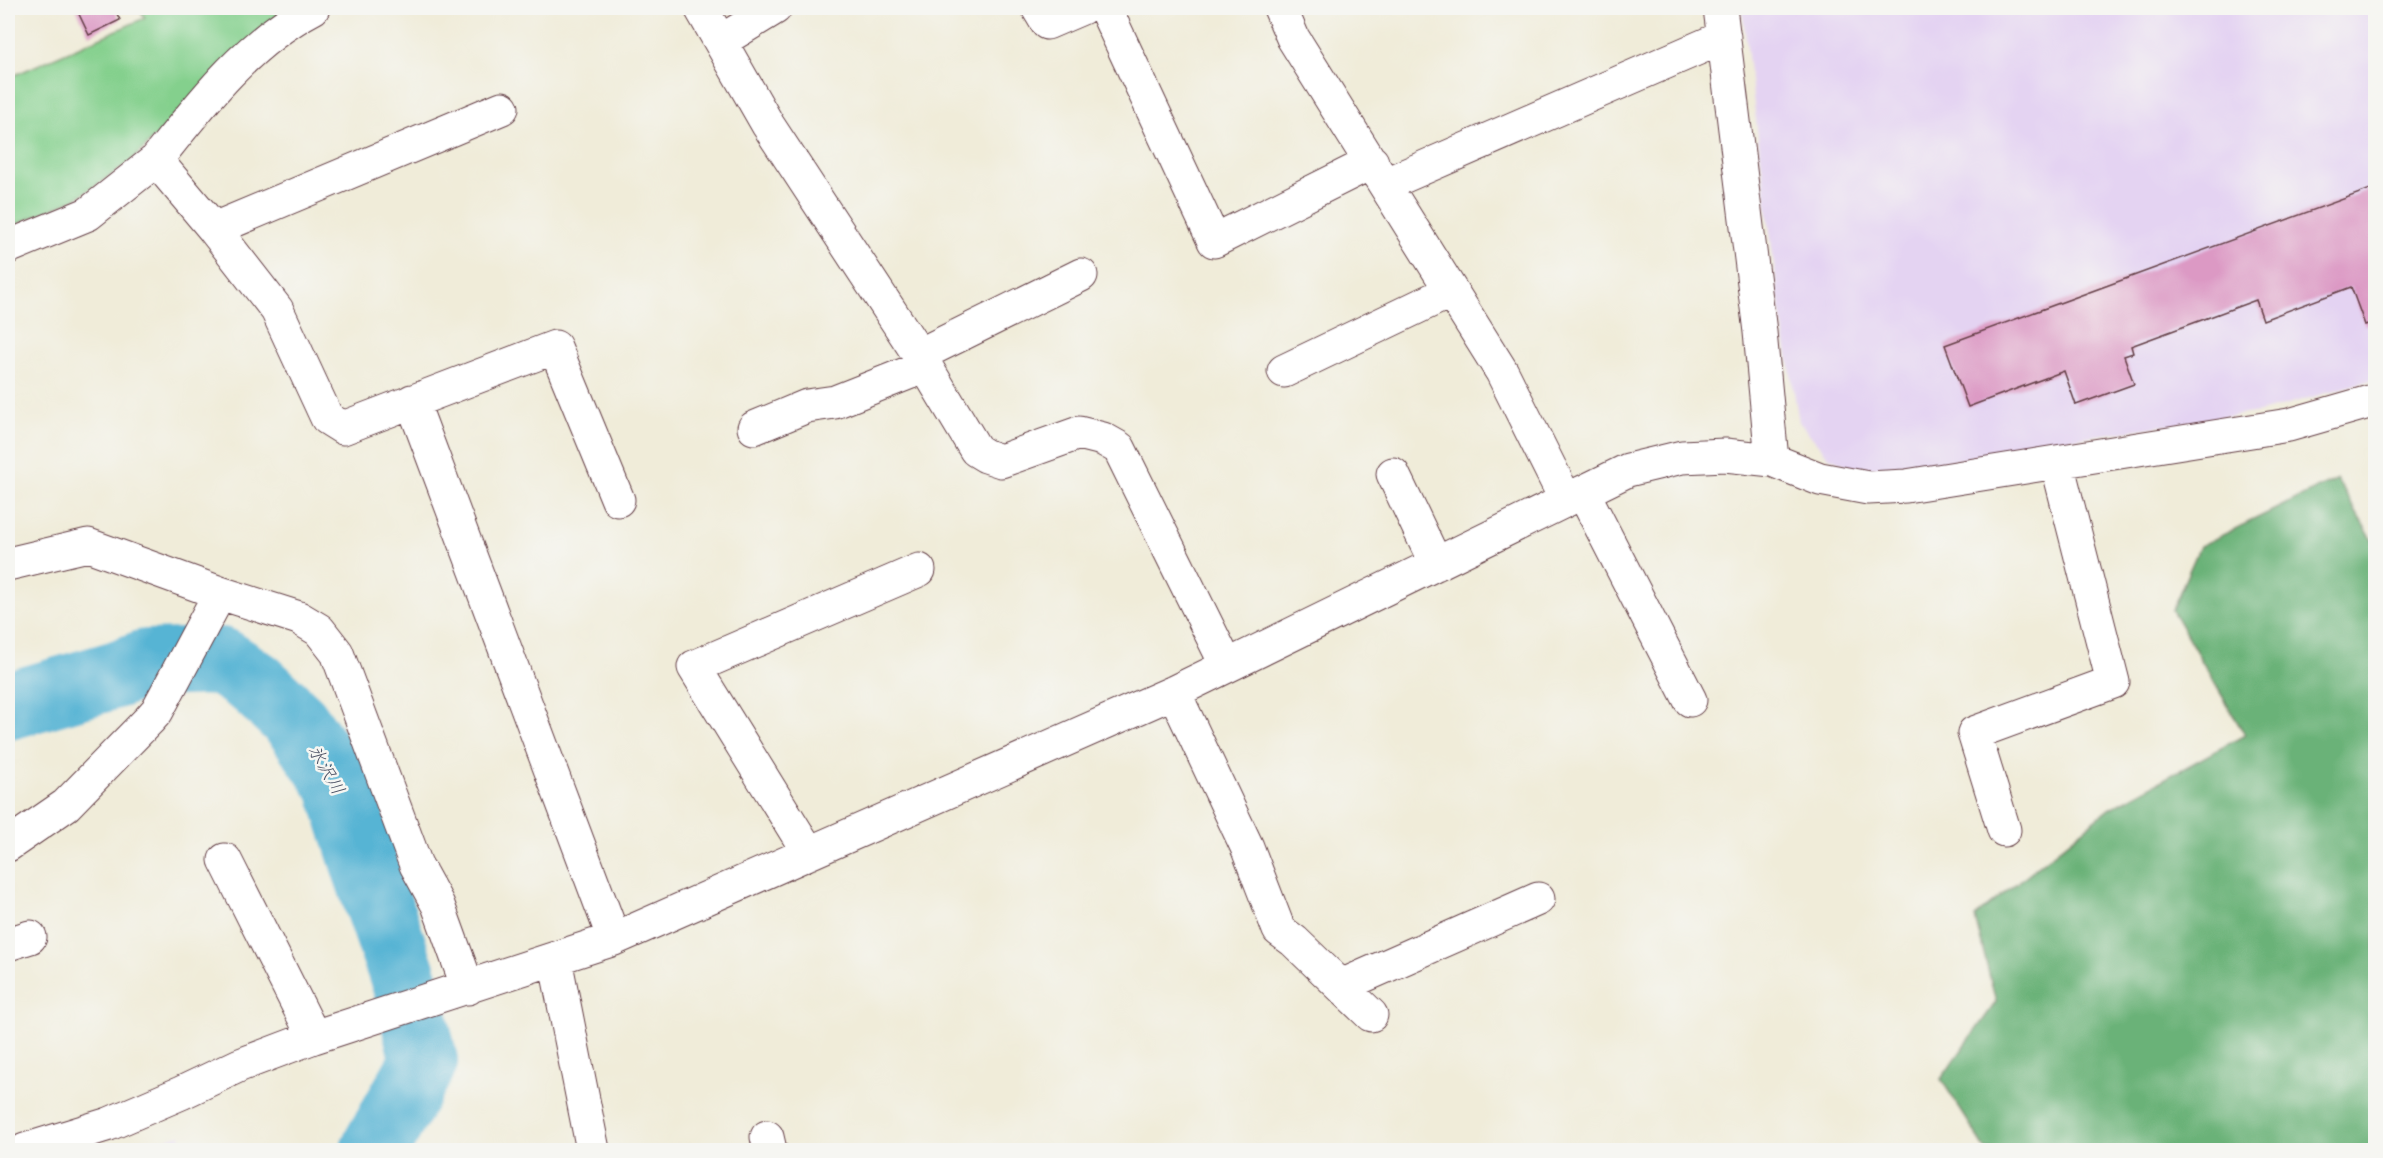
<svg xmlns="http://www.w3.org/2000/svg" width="2383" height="1158" font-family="'Balsamiq Sans','Klee One',sans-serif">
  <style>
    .built { fill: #e4d3f2 }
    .green { fill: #84d08d; stroke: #67785c; stroke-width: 1.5 }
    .forest { fill: #6bb278; stroke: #5a6852; stroke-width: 1.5 }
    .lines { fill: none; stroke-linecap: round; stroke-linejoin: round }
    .river { stroke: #56b4d4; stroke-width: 68 }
    .building { fill: #dc99c4 }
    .minor-casing { stroke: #633e45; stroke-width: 35 }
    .minor { stroke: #fff; stroke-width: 33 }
    .labels { text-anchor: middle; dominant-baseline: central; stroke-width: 5; stroke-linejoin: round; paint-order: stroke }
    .water-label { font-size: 18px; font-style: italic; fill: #4e5366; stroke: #f6f6f2 }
  </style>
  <rect width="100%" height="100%" fill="#f6f6f2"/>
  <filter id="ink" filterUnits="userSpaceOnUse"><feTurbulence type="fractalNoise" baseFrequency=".0167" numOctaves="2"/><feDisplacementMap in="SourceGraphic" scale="12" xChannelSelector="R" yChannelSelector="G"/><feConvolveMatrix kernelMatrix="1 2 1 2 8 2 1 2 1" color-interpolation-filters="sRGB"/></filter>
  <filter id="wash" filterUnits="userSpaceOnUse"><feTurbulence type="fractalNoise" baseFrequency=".008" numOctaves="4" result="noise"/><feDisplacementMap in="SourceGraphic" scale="24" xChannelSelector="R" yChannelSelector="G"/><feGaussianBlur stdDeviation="1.35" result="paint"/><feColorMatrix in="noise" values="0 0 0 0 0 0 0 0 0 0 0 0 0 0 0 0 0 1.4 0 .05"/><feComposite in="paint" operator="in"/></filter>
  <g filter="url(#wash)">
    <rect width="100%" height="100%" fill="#f0ecd9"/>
    <path class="built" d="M 1742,8 L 2375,8 L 2375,379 L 2260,412 L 2084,437 L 1880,474 L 1857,470 L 1829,457 L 1799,422 L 1778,296 Z
      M 180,1135 L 182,1150 L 129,1150 Z"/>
    <path class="green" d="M 139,8 L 287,8 L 129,163 L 75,199 L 8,228 L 8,78 L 145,18 Z"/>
    <path class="forest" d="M 2337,479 L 2375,545 L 2375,1150 L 1986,1150 L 1941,1079 L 1996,1002 L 1975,917 L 2109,809 L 2245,735 L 2172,610 L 2200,546 Z"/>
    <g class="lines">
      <path class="river" d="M 8,706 L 118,674 L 146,663 L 221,661 L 256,684 L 297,723 L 339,784 L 366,869 L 407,988 L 424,1061 L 374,1150"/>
    </g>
    <g id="blocks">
      <path class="building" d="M 76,8 L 114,8 L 120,20 L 89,35 Z
        M 2376,187 L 2376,329 L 2374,330 L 2371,323 L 2365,325 L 2351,287 L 2263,320 L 2256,300 L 2131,346 L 2133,353 L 2124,356 L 2134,384 L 2076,405 L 2064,371 L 1968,407 L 1945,345 Z"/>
    </g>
  </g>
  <g filter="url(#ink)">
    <use href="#blocks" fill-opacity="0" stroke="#633e45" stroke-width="1.5"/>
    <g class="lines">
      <defs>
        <path id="minor" d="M 313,8 C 247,43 202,102 156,160 L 214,229 L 277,310 L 327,418 L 343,428 L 555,347 L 618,500
          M 701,8 L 768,125 L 919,355 L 976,450 L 986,456 L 1001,461 L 1079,433 L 1103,439 L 1119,448 L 1227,666
          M 1038,8 L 1047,23 L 1082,8
          M 1105,8 L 1214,241 L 1372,162
          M 1280,8 L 1293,38 L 1502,372 L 1566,500
          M 1720,8 L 1760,332 L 1772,460
          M 721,41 L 775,8
          M 1386,184 L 1724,37
          M 214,229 L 502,108
          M 8,247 L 88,214 L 156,160
          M 919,355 L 1081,275
          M 1284,371 L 1451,291
          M 412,401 L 614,939
          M 754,428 L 807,406 L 835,402 L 926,366
          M 1393,474 L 1436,564
          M 1583,492 L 1690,700
          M 8,564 L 88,545 L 220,593 L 299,618 L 319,630 L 337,653 L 416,865 L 438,905 L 468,988
          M 1174,692 L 1247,847 L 1279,930 L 1294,941 L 1371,1015
          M 2004,830 L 1974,733 L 2113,682 L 2057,463
          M 8,845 L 66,805 L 149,720 L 157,711 L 220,593
          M 809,853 L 694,667 L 919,570
          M 225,860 L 314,1037
          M 8,944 L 30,937
          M 555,959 L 593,1150
          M 1341,986 L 1538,899
          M 767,1137 L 770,1150
          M 25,1150 L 109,1124 L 181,1093 L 240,1065 L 314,1037 L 614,939 L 1174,692 L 1628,470 L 1682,457 L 1725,455 L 1772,460 L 1820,479 L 1868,488 L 1906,486 L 2289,425 L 2376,400"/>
      </defs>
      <use href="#minor" class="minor-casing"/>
      <use href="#minor" class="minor"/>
    </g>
  </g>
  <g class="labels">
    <g class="water-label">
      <text transform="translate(326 770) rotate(60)">氷沢川</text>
    </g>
  </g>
  <rect width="2383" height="1158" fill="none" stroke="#f6f6f2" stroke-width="30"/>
</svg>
